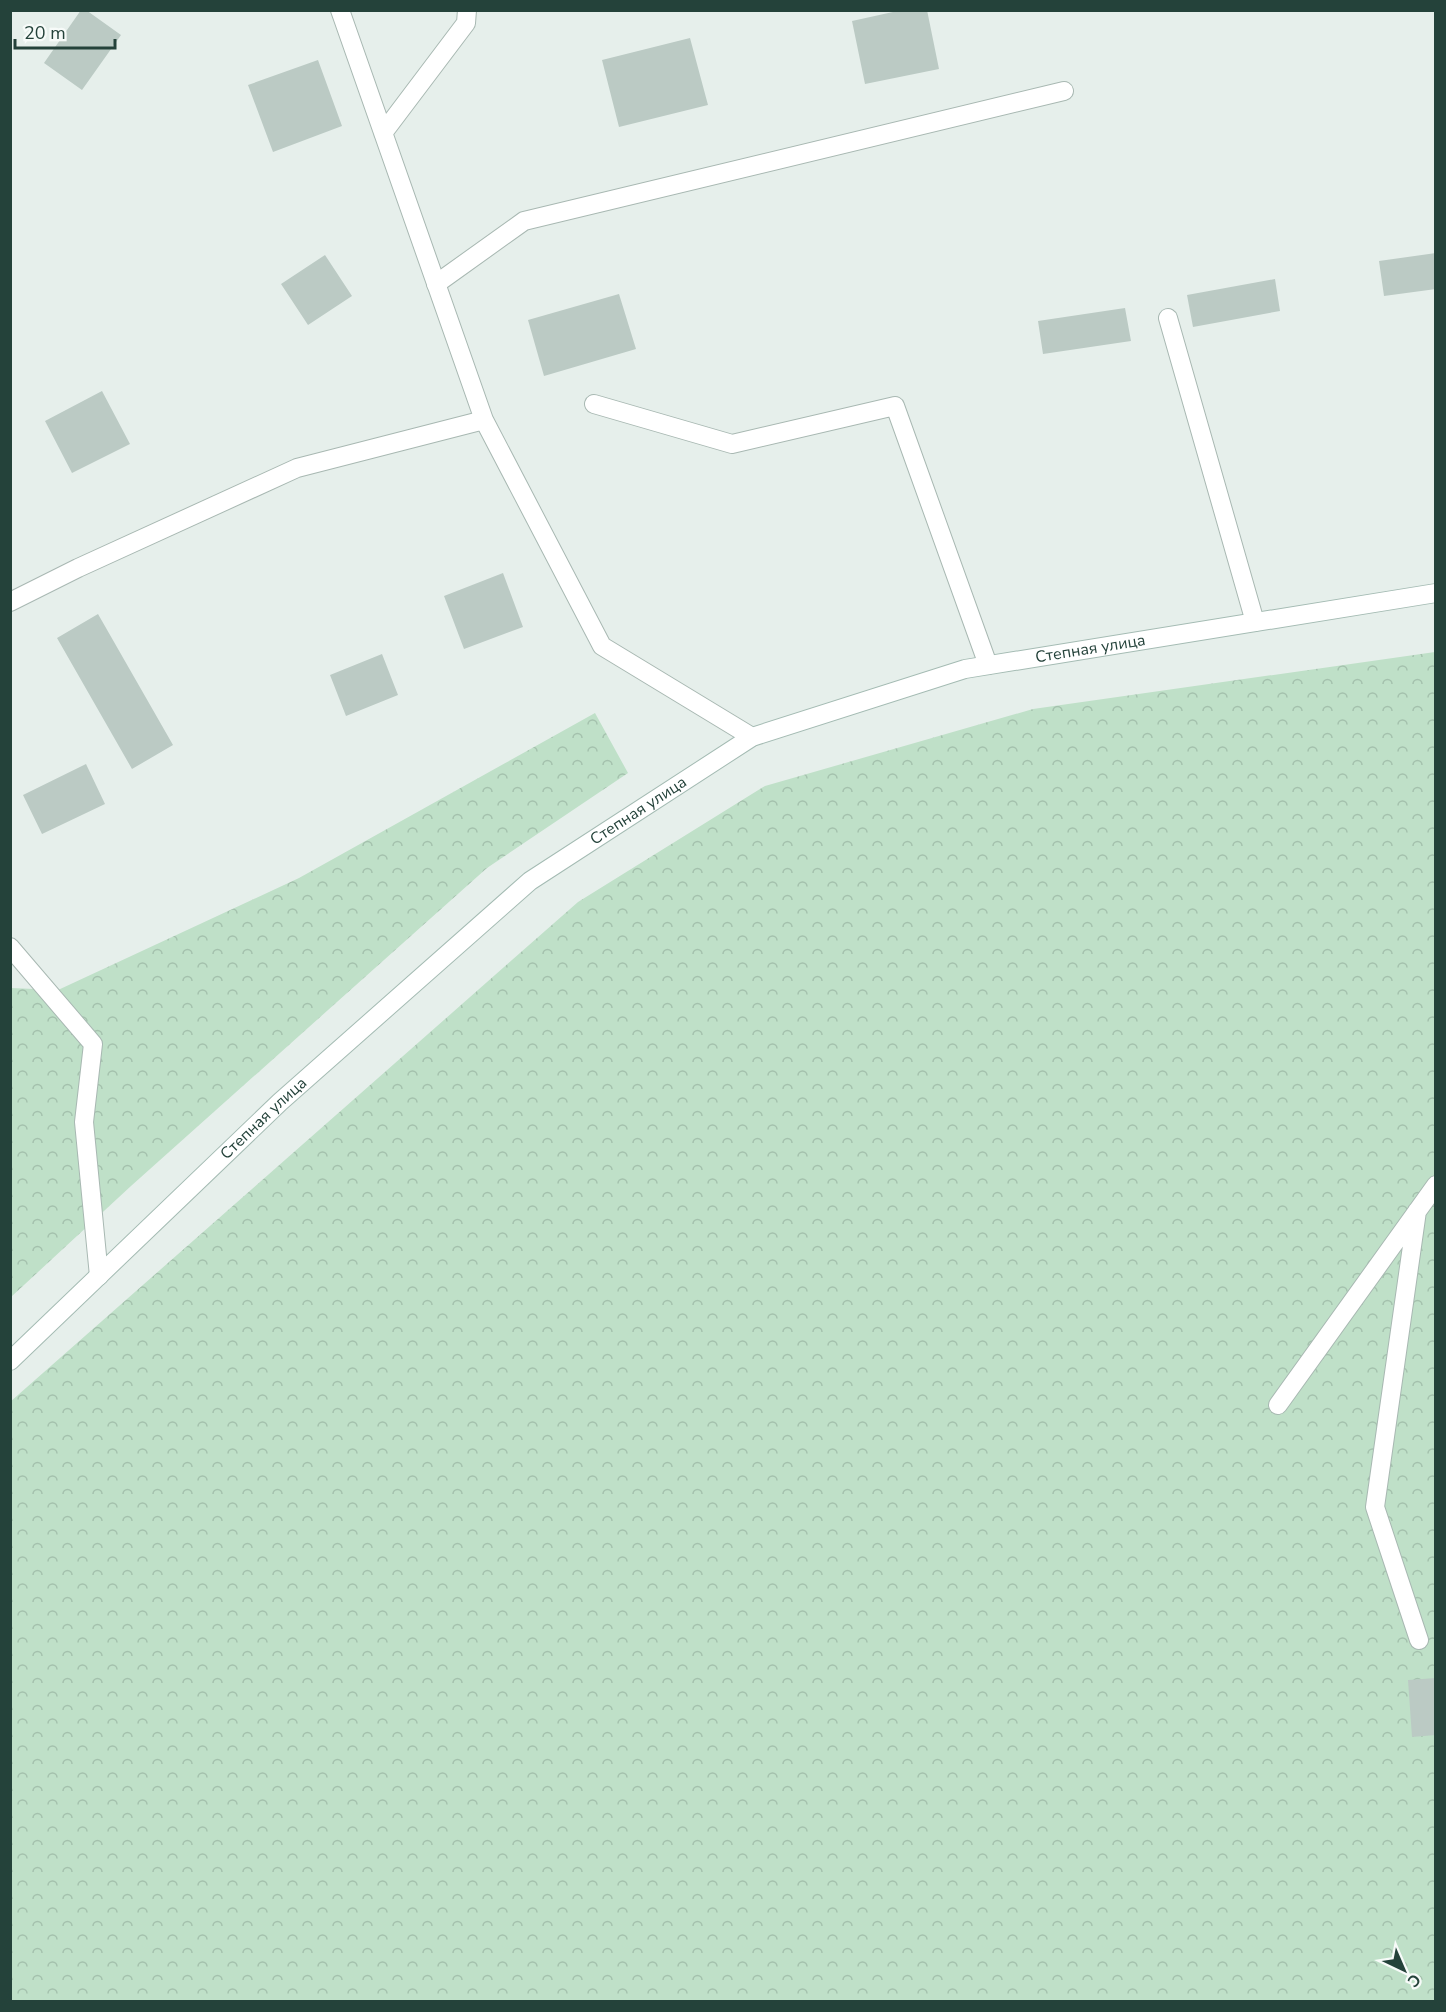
<svg xmlns="http://www.w3.org/2000/svg" width="1446" height="2012" font-family="'Nunito Sans',sans-serif">
  <style>
    .forest { fill: url(#forest-crowns) }
    .building { fill: #bbcac4 }
    .lines { fill: none; stroke-linecap: round; stroke-linejoin: round }
    .lane-casing { stroke: #a8b8b2; stroke-width: 20 }
    .street-casing { stroke: #a8b8b2; stroke-width: 20 }
    .secondary-casing { stroke: #a4bbb3; stroke-width: 20 }
    .lane { stroke: #fff; stroke-width: 18 }
    .street { stroke: #fff; stroke-width: 18 }
    .secondary { stroke: #fff; stroke-width: 18 }
    .labels { text-anchor: middle; dominant-baseline: central; stroke-width: 5; stroke-linejoin: round; paint-order: stroke }
    .street-label { font-size: 16px; fill: #24423a; stroke: #f7fbf9 }
  </style>
  <defs>
    <pattern id="forest-crowns" width="20" height="18" patternUnits="userSpaceOnUse" patternTransform="scale(1.5)"><rect width="20" height="18" fill="#bfe0c8"/><path d="M2 6a3 3 0 1 1 6 0M12 15a3 3 0 1 1 6 0" fill="none" stroke="#a4c1ad"/></pattern>
  </defs>
  <rect width="100%" height="100%" fill="#e6efeb"/>
  <path class="forest" d="M 1435,652 L 1435,2001 L 11,2001 L 10,1402 L 578,902 L 765,786 L 1033,709 Z
    M 595,713 L 628,773 L 487,868 L 131,1186 L 11,1297 L 11,988 L 58,990 L 299,878 Z"/>
  <path class="building" d="M 81,10 L 86,10 L 121,35 L 82,90 L 44,63 Z
    M 902,10 L 927,10 L 939,69 L 865,84 L 852,21 Z
    M 690,38 L 708,105 L 619,127 L 602,60 Z
    M 318,60 L 342,126 L 273,152 L 248,85 Z
    M 1436,253 L 1436,289 L 1384,296 L 1379,261 Z
    M 325,255 L 352,296 L 308,325 L 281,284 Z
    M 1275,279 L 1280,311 L 1193,327 L 1187,295 Z
    M 619,294 L 636,349 L 544,376 L 528,320 Z
    M 1125,308 L 1131,341 L 1043,354 L 1038,321 Z
    M 102,391 L 130,444 L 72,473 L 45,421 Z
    M 503,573 L 523,627 L 464,649 L 444,596 Z
    M 98,614 L 173,745 L 132,769 L 57,638 Z
    M 382,654 L 398,695 L 346,716 L 330,675 Z
    M 86,764 L 105,804 L 42,834 L 23,795 Z
    M 1436,1678 L 1436,1735 L 1412,1737 L 1408,1680 Z"/>
  <g class="lines">
    <defs>
      <path id="lane" d="M 436,284 L 524,221 L 1064,91
        M 1417,1211 L 1375,1507 L 1419,1640
        M 1278,1405 L 1436,1185"/>
      <path id="street" d="M 340,10 L 484,420 L 602,646 L 752,737
        M 383,133 L 466,23 L 467,10
        M 1168,318 L 1255,622
        M 594,404 L 732,444 L 895,406 L 988,665
        M 10,602 L 78,568 L 297,468 L 484,420
        M 10,947 L 93,1044 L 84,1122 L 99,1276"/>
      <g id="secondary">
        <path id="s1" d="M 10,1361 L 280,1102 L 530,881 L 752,737 L 965,669 L 1436,593"/>
      </g>
    </defs>
    <use href="#lane" class="lane-casing"/>
    <use href="#street" class="street-casing"/>
    <use href="#secondary" class="secondary-casing"/>
    <use href="#lane" class="lane"/>
    <use href="#street" class="street"/>
    <use href="#secondary" class="secondary"/>
  </g>
  <g class="labels">
    <g class="street-label">
      <text stroke="none"><textPath href="#s1" startOffset="1323">Степная улица</textPath></text>
      <text stroke="none"><textPath href="#s1" startOffset="837">Степная улица</textPath></text>
      <text stroke="none"><textPath href="#s1" startOffset="351">Степная улица</textPath></text>
    </g>
  </g>
  <rect width="1446" height="2012" fill="none" stroke="#24423a" stroke-width="24"/>
  <g transform="translate(1404 1970) rotate(136)" stroke="#f7fbf9" stroke-width="4.5" paint-order="stroke">
  <path d="M0-4.5L10 22L0 15L-10 22Z" fill="#24423a"/>
  <text y="-9" font-size="16" font-weight="bold" text-anchor="middle" fill="#24423a">С</text>
  </g>
  <path d="M15 39v9h100v-9" fill="none" stroke="#24423a" stroke-width="3"/>
  <text x="24" y="39" font-size="18" fill="#24423a" stroke="#f7fbf9" stroke-width="4.5" paint-order="stroke">20 m</text>
</svg>
